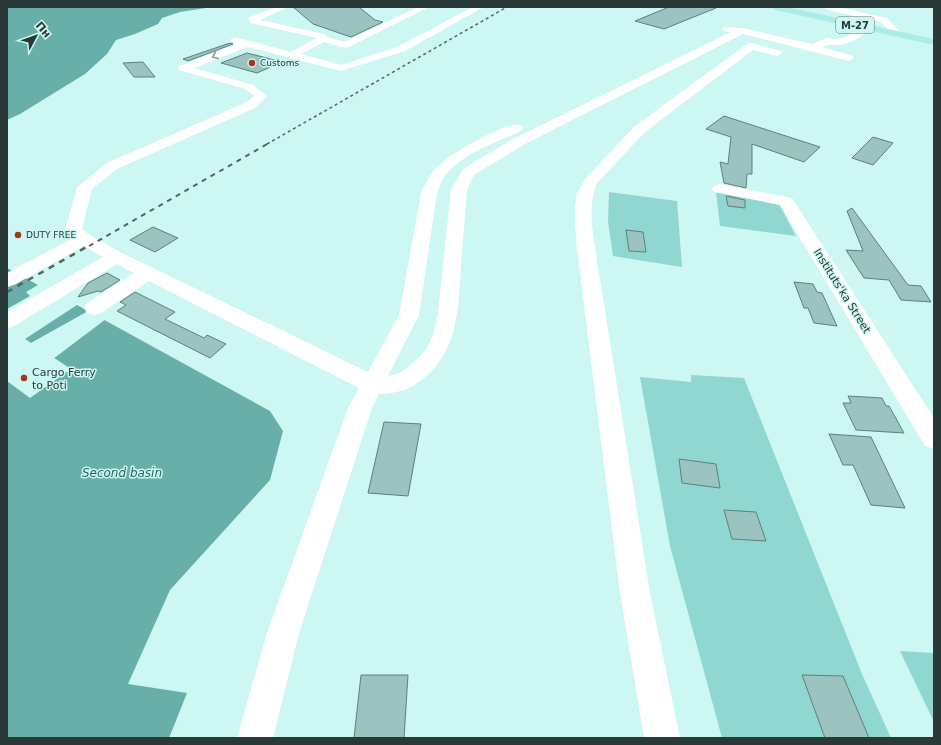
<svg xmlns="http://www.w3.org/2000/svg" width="941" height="745" font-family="'DejaVu Sans',sans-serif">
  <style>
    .green { fill: #8fd7d0 }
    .water { fill: #68afa9 }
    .pier { fill: #cdf7f2 }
    .building { fill: #9bc3bf; stroke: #5b817e }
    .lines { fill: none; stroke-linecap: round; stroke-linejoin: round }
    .minor { fill: #fff; fill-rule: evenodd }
    .major { fill: #acece7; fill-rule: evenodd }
    .rail-far2 { stroke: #506764; stroke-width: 1.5; stroke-dasharray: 3 3; stroke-linecap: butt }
    .rail-far1 { stroke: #506764; stroke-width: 2; stroke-dasharray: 5 5; stroke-linecap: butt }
    .rail { stroke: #506764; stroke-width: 2.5; stroke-dasharray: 6 6; stroke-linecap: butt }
    .oneway { stroke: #949c9b }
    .poi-dot { fill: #a03a15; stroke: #cdf7f2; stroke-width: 1.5 }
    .labels { text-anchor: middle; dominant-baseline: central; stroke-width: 3; stroke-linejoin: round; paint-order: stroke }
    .far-poi-label { font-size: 9px; fill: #293937; stroke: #cdf7f2; text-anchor: start }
    .shield { fill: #cdf7f2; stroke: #5a726f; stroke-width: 1 }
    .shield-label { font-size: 10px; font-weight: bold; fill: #293937 }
    .street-label { font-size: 11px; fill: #293937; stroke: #cdf7f2 }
    .poi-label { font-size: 11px; fill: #293937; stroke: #cdf7f2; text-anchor: start }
    .water-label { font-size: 12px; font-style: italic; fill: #28635e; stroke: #cdf7f2 }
  </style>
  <rect width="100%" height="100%" fill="#cdf7f2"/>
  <path class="green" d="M 609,192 L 677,201 L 682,267 L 613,256 L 608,221 Z
    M 716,192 L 778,202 L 796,236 L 720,226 Z
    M 691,375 L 744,378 L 862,674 L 891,738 L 722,738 L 670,546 L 640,377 L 691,382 Z
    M 900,651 L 934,653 L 934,722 Z"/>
  <path class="water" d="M 7,7 L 212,7 L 180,12 L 162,18 L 158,24 L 135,34 L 116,40 L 107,54 L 85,74 L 20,114 L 7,120 Z
    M 7,268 L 38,285 L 26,292 L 30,296 L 7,309 Z
    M 77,305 L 270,411 L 283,431 L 270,480 L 170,590 L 128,684 L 187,693 L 169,738 L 7,738 L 7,381 L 30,398 L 71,369 L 25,339 Z"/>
  <path class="pier" d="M 90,310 L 106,319 L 53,359 L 29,344 Z"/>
  <path class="building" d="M 293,7 L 359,7 L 375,20 L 383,22 L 351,37 L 313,24 Z
    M 669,7 L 716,7 L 716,8 L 664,29 L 635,21 Z
    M 230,43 L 233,44 L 188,61 L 183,59 Z
    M 247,53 L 263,57 L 282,62 L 257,73 L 221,63 Z
    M 143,62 L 155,77 L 134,77 L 123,63 Z
    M 724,116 L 820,147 L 804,162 L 752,144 L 752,174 L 747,174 L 746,188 L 724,183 L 720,162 L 728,164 L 731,137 L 706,129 Z
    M 873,137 L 893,143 L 873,165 L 852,158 Z
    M 726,196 L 745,200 L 745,208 L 728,206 Z
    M 852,208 L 908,285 L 921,286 L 931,302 L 901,300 L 889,280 L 864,278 L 846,250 L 863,251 L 847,211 Z
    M 153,227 L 178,238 L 155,252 L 130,240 Z
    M 626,230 L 643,232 L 646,252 L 629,251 Z
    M 107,273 L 120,280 L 101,292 L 98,291 L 78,297 L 88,283 Z
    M 794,282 L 813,284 L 817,292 L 822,293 L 837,326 L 814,323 L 808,308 L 804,308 Z
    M 135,292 L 175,312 L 165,319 L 204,338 L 207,335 L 226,344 L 210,358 L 117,311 L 126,305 L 120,302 Z
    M 848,396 L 882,398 L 886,406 L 889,406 L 904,433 L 856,430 L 843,403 L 851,403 Z
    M 384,422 L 421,424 L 408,496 L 368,493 Z
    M 829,434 L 871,437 L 905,508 L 871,505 L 853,465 L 843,465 Z
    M 679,459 L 716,464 L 720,488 L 682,483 Z
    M 724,510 L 756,512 L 766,541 L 732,539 Z
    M 361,675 L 408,675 L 404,738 L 354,738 Z
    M 802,675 L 843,676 L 869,738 L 825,738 Z"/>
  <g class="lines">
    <path class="minor" d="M 276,7 L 288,7 L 260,20 L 325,34 L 327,37 L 344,42 L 418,7 L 429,7 L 349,47 L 345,48 L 324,42 L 301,54 L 341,65 L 397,47 L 473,7 L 484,7 L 405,51 L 341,71 L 248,47 L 194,68 L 253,85 L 267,96 L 255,108 L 117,169 L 92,189 L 82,229 L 90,235 L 122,253 L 368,372 L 399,315 L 421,193 C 425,185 429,176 435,169 C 446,156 505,121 521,125 L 523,128 L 521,131 C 497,142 460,155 445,176 C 441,181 439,187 437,193 L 419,315 L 388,376 L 400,373 L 414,362 L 425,351 L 433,335 L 438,313 L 451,190 L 463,169 L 513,139 L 731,32 L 724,31 L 722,29 L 724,27 L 742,28 L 812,44 L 827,38 L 836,39 L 846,37 L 864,25 L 867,24 L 872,27 C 863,37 851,43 838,45 C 832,45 829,44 822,47 L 853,56 L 854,58 L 849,61 L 743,34 L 523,145 L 474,175 L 467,190 C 465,215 463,241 461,266 C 458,307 459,350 424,378 C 411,389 396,394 379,394 L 372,408 L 299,633 L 273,738 L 237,738 L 267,633 L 348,408 L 359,388 L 149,281 L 101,313 L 94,315 L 87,313 L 84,308 L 87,303 L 134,273 L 117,264 L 14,326 L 7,328 L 7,312 L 103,257 L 84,246 L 14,285 L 7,287 L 7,273 L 73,238 L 65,230 L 77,187 L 107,163 L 247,102 L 254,96 L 245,89 L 179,70 L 178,68 L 179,66 L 237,44 L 231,42 L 230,40 L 235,37 L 291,52 L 317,38 L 251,23 L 248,19 L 250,17 Z
      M 824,7 L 839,7 L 887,18 L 901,33 L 899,35 L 893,35 L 881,22 L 825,9 Z
      M 751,43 L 781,51 L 782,53 L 777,56 L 753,50 L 645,132 L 597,183 C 588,205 592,226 595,248 L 650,593 L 680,738 L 644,738 L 620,593 L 577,248 L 575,224 L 575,206 L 577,194 L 585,179 L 635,126 L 747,44 Z
      M 719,184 L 792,198 L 934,418 L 934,449 L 925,446 L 780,205 L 714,192 L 711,189 L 714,186 Z"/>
    <path class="major" d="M 771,7 L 787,7 L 934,39 L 934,45 L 775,10 Z"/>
    <path class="rail-far2" d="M 267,144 L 507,7"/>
    <path class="rail-far1" d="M 89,246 L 269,143"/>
    <path class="rail" d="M 7,292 L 90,245"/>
  </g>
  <defs><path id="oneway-chevron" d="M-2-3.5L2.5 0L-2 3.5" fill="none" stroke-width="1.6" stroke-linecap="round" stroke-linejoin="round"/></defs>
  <use class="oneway" href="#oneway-chevron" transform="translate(215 56) rotate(159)"/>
  <g class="poi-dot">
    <circle cx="252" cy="63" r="4"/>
    <circle cx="18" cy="235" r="4"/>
    <circle cx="24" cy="378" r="4"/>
  </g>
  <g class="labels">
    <g class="far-poi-label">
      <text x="260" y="63">Customs</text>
      <text x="26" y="235">DUTY FREE</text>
    </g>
    <rect class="shield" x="836" y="17" width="38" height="16" rx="3"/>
    <g class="shield-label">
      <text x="855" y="25">М-27</text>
    </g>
    <g class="street-label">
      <text transform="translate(842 291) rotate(58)">Instituts'ka Street</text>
    </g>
    <g class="poi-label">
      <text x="32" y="372">Cargo Ferry<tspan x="32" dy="13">to Poti</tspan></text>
    </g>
    <g class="water-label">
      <text x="122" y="473">Second basin</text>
    </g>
  </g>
  <rect width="941" height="745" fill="none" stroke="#293937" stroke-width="16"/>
  <g transform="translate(36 36) rotate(49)" stroke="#cdf7f2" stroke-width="3" paint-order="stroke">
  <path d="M0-3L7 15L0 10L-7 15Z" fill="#293937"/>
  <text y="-6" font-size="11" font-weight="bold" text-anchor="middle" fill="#293937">Пн</text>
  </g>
</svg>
